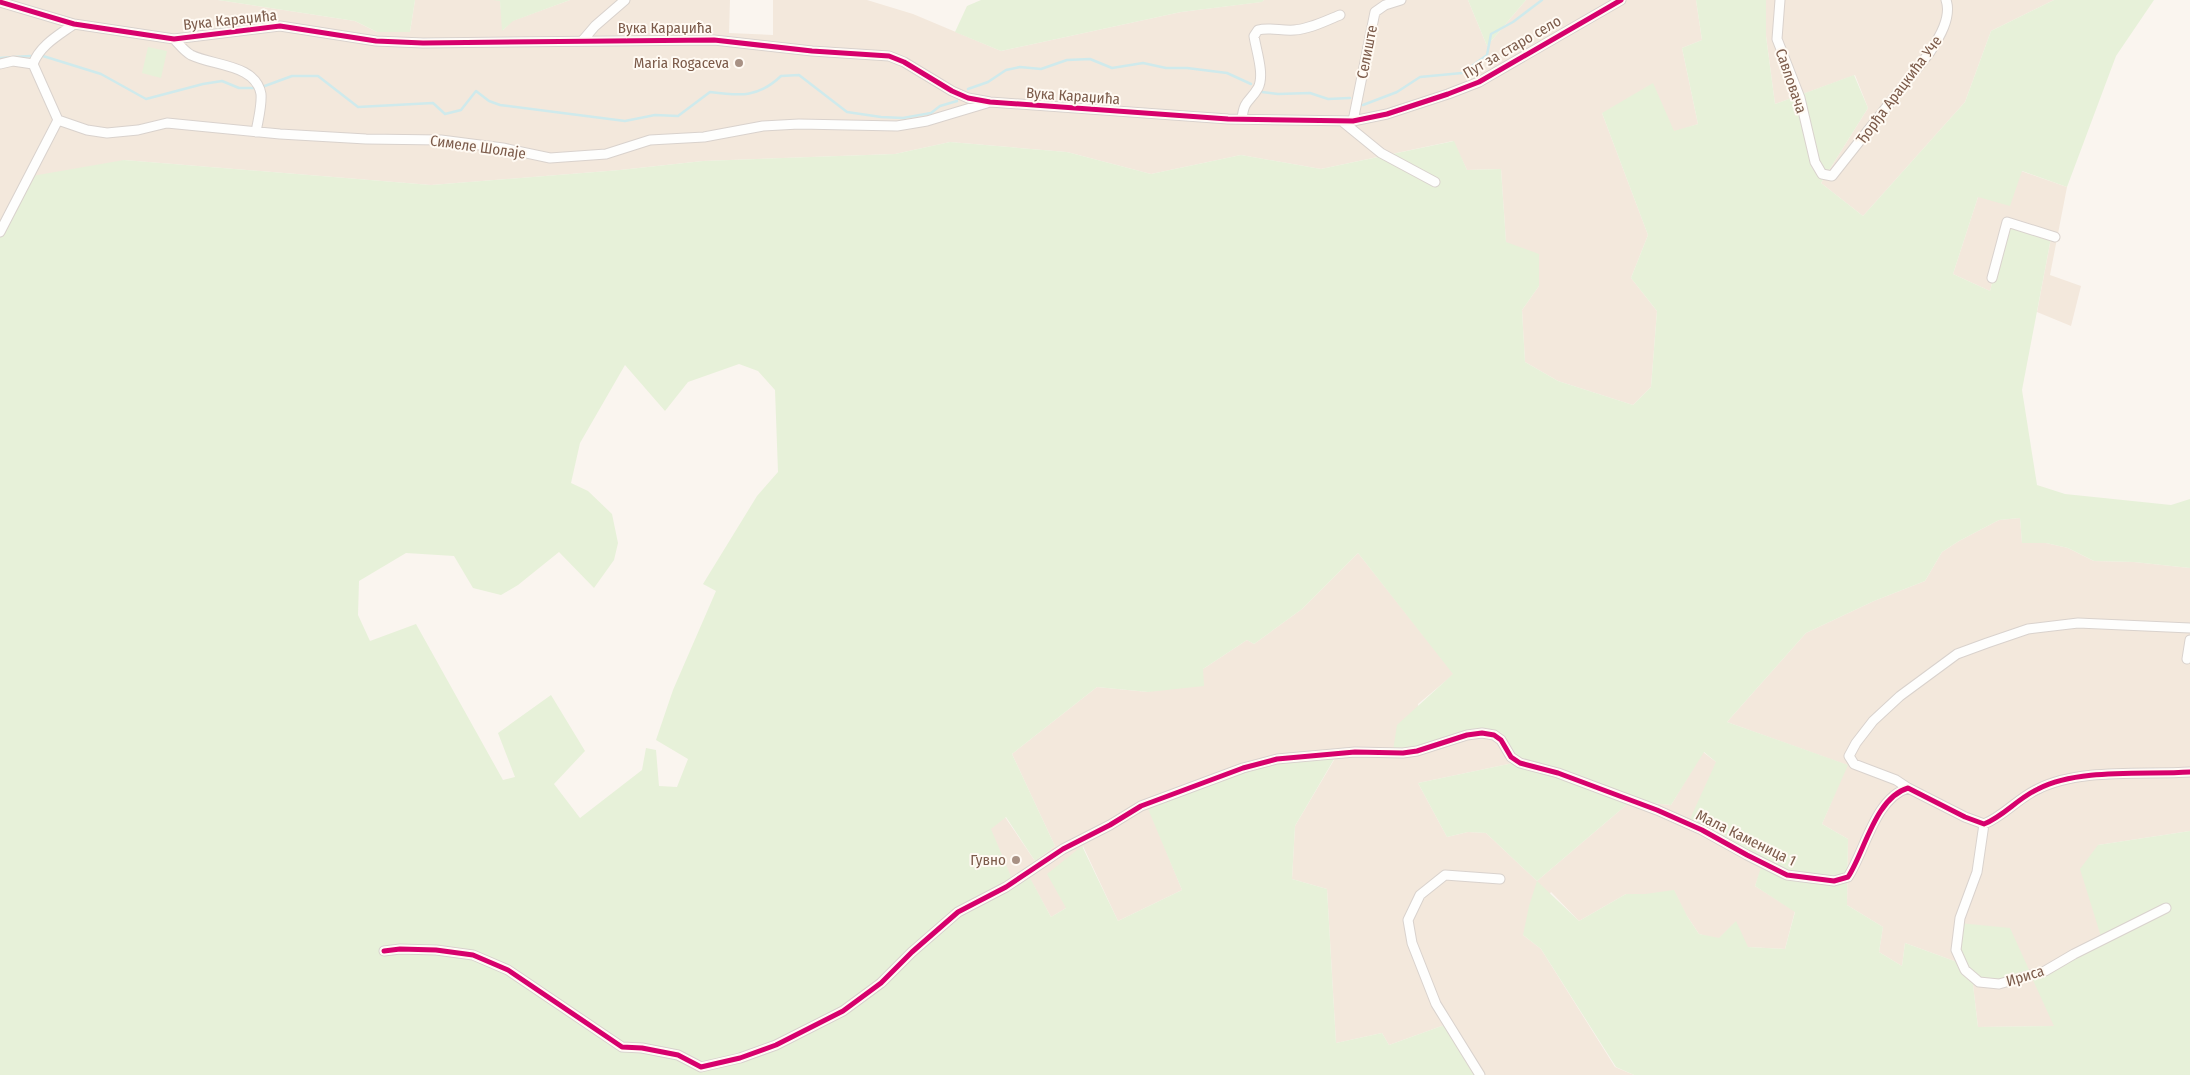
<svg xmlns="http://www.w3.org/2000/svg" width="2190" height="1075" font-family="'Fira Sans Condensed',sans-serif">
  <style>
    .residential { fill: #f3e8dc }
    .green { fill: #e7f1d9; fill-rule: evenodd }
    .lines { fill: none; stroke-linecap: round; stroke-linejoin: round }
    .stream { stroke: #cfeaec; stroke-width: 2.5 }
    .minor-casing { stroke: #d9d2cd; stroke-width: 11 }
    .minor { stroke: #fefefd; stroke-width: 9 }
    .cycleway-casing { stroke: #fffaf3; stroke-width: 8 }
    .cycleway { stroke: #d6006c; stroke-width: 5 }
    .poi-dot { fill: #a89184; stroke: #fffaf3; stroke-width: 2 }
    .labels { text-anchor: middle; dominant-baseline: central; stroke-width: 4; stroke-linejoin: round; paint-order: stroke }
    .street-label { font-size: 15px; fill: #7c5b4a; stroke: #fffaf3 }
    .poi-label { font-size: 15px; fill: #7c5b4a; stroke: #fffaf3; text-anchor: end }
  </style>
  <rect width="100%" height="100%" fill="#faf5ef"/>
  <path class="residential" d="M 0,0 L 218,0 L 355,21 L 377,32 L 410,32 L 415,0 L 500,0 L 503,30 L 512,21 L 570,0 L 730,0 L 729,33 L 773,35 L 773,0 L 867,0 L 913,14 L 1001,51 L 1181,12 L 1261,2 L 1264,0 L 1468,0 L 1487,46 L 1526,0 L 1696,0 L 1702,40 L 1682,48 L 1698,124 L 1674,132 L 1602,113 L 1648,235 L 1631,278 L 1657,311 L 1651,387 L 1633,405 L 1558,381 L 1525,362 L 1522,310 L 1539,286 L 1506,242 L 1501,169 L 1467,170 L 1453,141 L 1321,169 L 1241,155 L 1151,174 L 1067,152 L 950,142 L 895,154 L 703,161 L 620,170 L 431,185 L 124,160 L 8,224 L 0,220 Z
    M 1766,0 L 2054,0 L 1991,31 L 1965,102 L 1863,216 L 1821,183 L 1868,108 L 1855,75 L 1775,104 L 1766,36 Z
    M 2021,171 L 2067,187 L 2050,275 L 2081,286 L 2071,326 L 2037,312 L 2051,238 L 2007,224 L 1990,291 L 1953,274 L 1978,197 Z
    M 2020,518 L 2022,543 L 2046,543 L 2068,548 L 2094,561 L 2134,562 L 2190,568 L 2190,831 L 2098,845 L 2103,943 L 2054,1026 L 1978,1027 L 1973,985 L 1957,962 L 1905,943 L 1902,966 L 1879,952 L 1883,927 L 1847,905 L 1848,839 L 1822,824 L 1847,765 L 1727,722 L 1806,633 L 1874,601 L 1925,581 L 1942,552 L 1959,541 L 1999,520 Z
    M 1358,553 L 1454,674 L 1418,704 L 1420,748 L 1485,728 L 1502,733 L 1518,762 L 1418,783 L 1447,837 L 1468,832 L 1486,833 L 1537,881 L 1631,801 L 1671,805 L 1703,752 L 1716,762 L 1764,861 L 1755,886 L 1795,911 L 1785,949 L 1748,947 L 1699,934 L 1687,916 L 1645,894 L 1626,894 L 1579,921 L 1551,892 L 1523,935 L 1541,949 L 1615,1067 L 1634,1075 L 1484,1075 L 1450,1023 L 1389,1045 L 1382,1033 L 1336,1043 L 1327,889 L 1292,879 L 1295,826 L 1340,750 L 1147,804 L 1182,890 L 1118,921 L 1083,846 L 1066,908 L 1051,917 L 1029,877 L 1015,887 L 990,829 L 1005,817 L 1035,861 L 1055,846 L 1012,754 L 1097,687 L 1148,692 L 1203,669 L 1247,640 L 1254,644 L 1302,609 Z"/>
  <path class="green" d="M 218,0 L 415,0 L 410,32 L 377,32 L 355,21 Z
    M 493,0 L 570,0 L 513,21 L 502,31 L 500,1 Z
    M 981,0 L 1264,0 L 1262,2 L 1181,12 L 1001,51 L 955,32 L 967,6 Z
    M 1468,0 L 1526,0 L 1487,46 Z
    M 1696,0 L 1766,0 L 1766,36 L 1775,104 L 1854,75 L 1868,108 L 1821,183 L 1863,216 L 1965,102 L 1991,31 L 2054,0 L 2154,0 L 2116,56 L 2067,187 L 2022,171 L 2010,206 L 1978,197 L 1953,274 L 1990,291 L 2007,223 L 2051,238 L 2022,390 L 2037,485 L 2065,494 L 2171,505 L 2190,499 L 2190,568 L 2134,562 L 2094,561 L 2068,548 L 2046,543 L 2022,543 L 2020,518 L 1999,520 L 1959,541 L 1942,552 L 1925,581 L 1874,601 L 1806,633 L 1727,722 L 1848,765 L 1822,824 L 1848,839 L 1847,905 L 1883,927 L 1879,952 L 1902,966 L 1905,943 L 1957,962 L 1959,923 L 2010,928 L 2030,972 L 1973,985 L 1978,1027 L 2054,1026 L 2032,978 L 2103,943 L 2080,869 L 2098,845 L 2190,831 L 2190,1075 L 1634,1075 L 1616,1067 L 1541,949 L 1523,935 L 1529,906 L 1537,881 L 1486,833 L 1468,832 L 1447,837 L 1418,783 L 1518,762 L 1502,733 L 1485,728 L 1420,748 L 1393,751 L 1397,725 L 1453,674 L 1358,553 L 1302,609 L 1254,644 L 1247,640 L 1203,669 L 1204,686 L 1148,692 L 1097,687 L 1012,754 L 1055,846 L 1035,861 L 1006,817 L 991,829 L 1015,886 L 1029,876 L 1051,917 L 1066,908 L 1047,874 L 1082,846 L 1118,921 L 1182,890 L 1146,804 L 1275,755 L 1340,749 L 1295,826 L 1292,879 L 1327,889 L 1336,1043 L 1382,1033 L 1389,1045 L 1450,1023 L 1484,1075 L 0,1075 L 0,220 L 8,224 L 32,176 L 124,160 L 431,185 L 620,170 L 703,161 L 895,154 L 950,142 L 1067,152 L 1151,174 L 1241,155 L 1321,169 L 1454,141 L 1467,170 L 1501,169 L 1506,242 L 1539,254 L 1539,286 L 1522,310 L 1525,362 L 1558,381 L 1633,405 L 1651,387 L 1657,311 L 1631,278 L 1648,235 L 1602,113 L 1653,83 L 1674,131 L 1698,124 L 1682,48 L 1702,40 ZM 739,364 L 758,371 L 775,390 L 778,472 L 757,496 L 703,584 L 716,591 L 673,690 L 656,740 L 688,759 L 677,787 L 659,786 L 656,750 L 646,748 L 642,770 L 580,818 L 554,784 L 585,751 L 551,695 L 498,733 L 515,777 L 503,780 L 416,624 L 370,641 L 358,615 L 359,581 L 406,553 L 454,556 L 473,588 L 501,595 L 518,585 L 559,552 L 594,588 L 614,560 L 618,543 L 612,514 L 588,491 L 571,483 L 580,443 L 625,365 L 665,411 L 688,382 ZM 1704,752 L 1716,762 L 1690,819 L 1763,861 L 1755,886 L 1795,912 L 1785,949 L 1748,947 L 1736,921 L 1719,938 L 1699,934 L 1687,916 L 1674,890 L 1645,894 L 1626,894 L 1579,921 L 1537,881 L 1631,801 L 1671,805 Z
    M 148,47 L 167,51 L 161,78 L 142,73 Z"/>
  <g class="lines">
    <path class="stream" d="M 43,56 L 101,74 L 146,99 L 203,84 L 222,81 L 239,88 L 256,88
      M 0,58 L 30,56
      M 262,87 L 292,76 L 318,76 L 358,107 L 433,103 L 445,114 L 461,110 L 476,91 L 489,101 L 500,105 L 625,121 L 655,115 L 678,116 L 710,92 C 740,96 758,98 781,76 L 799,75 L 847,112 L 881,117 L 903,118 L 931,113 L 940,106 L 957,101
      M 968,89 L 988,82 L 1006,70 L 1020,67 L 1041,69 L 1067,60 L 1090,59 L 1112,68 L 1143,63 L 1166,68 L 1187,68 L 1227,73 L 1251,84
      M 1262,92 L 1278,94 L 1310,93 L 1328,99 L 1350,98
      M 1363,105 L 1397,92 L 1420,77 L 1462,73 L 1487,55 L 1491,34 L 1513,22 L 1542,0"/>
    <defs>
      <path id="minor" d="M 1780,0 L 1777,39 L 1800,98 L 1815,162 L 1822,174 L 1832,176 L 1930,52 C 1939,38 1952,17 1946,0
        M 0,2 L 74,24 L 174,39 L 280,26 L 376,41 L 423,43 L 714,40 L 812,51 L 889,56 L 904,62 L 952,91 L 968,98 L 990,102 L 1228,119 L 1353,121 L 1387,114 L 1448,94 L 1479,82 L 1621,0
        M 174,39 C 179,44 184,51 191,55 C 213,66 256,64 261,94 C 262,106 258,120 256,132
        M 583,40 L 595,26 L 625,0
        M 0,64 L 13,61 L 33,64
        M 33,64 L 58,120 L 87,130 L 107,133 L 138,130 L 167,123 L 280,134 L 366,139 L 441,140 L 503,148 L 550,158 L 606,154 L 650,140 L 704,137 L 763,126 L 799,124 L 897,126 L 927,121 L 987,103
        M 33,64 C 40,45 59,35 74,24
        M 1242,119 C 1244,99 1250,102 1258,88 C 1265,75 1256,50 1254,36 L 1258,30 C 1269,27 1282,31 1294,30 C 1310,29 1325,21 1340,15
        M 1353,121 L 1375,12 L 1385,5 L 1401,0
        M 1343,122 L 1381,153 L 1435,182
        M 0,232 L 58,120
        M 1992,278 L 2007,222 L 2055,237
        M 2187,659 L 2190,640
        M 1908,788 L 1896,780 L 1854,764 L 1849,756 L 1856,743 L 1873,721 L 1900,696 L 1957,654 L 1987,643 L 2028,629 L 2078,623 L 2190,628
        M 1984,824 L 1977,872 L 1960,918 L 1956,950 L 1965,970 L 1979,982 L 1999,984 L 2045,971 L 2074,954 L 2166,908
        M 384,951 L 400,949 L 436,950 L 473,955 L 508,970 L 622,1047 L 642,1048 L 678,1055 L 701,1067 L 740,1058 L 776,1045 L 843,1011 L 881,983 L 912,952 L 958,912 L 1006,887 L 1063,849 L 1110,825 L 1141,806 L 1243,768 L 1277,759 L 1355,752 L 1403,753 L 1417,751 L 1467,735 L 1482,733 L 1494,735 L 1501,740 L 1511,757 L 1520,763 L 1558,773 L 1657,810 L 1702,830 L 1747,855 L 1787,875 L 1834,881 L 1848,877 C 1865,851 1875,798 1908,788 L 1965,817 L 1984,824 C 2004,816 2018,798 2038,789 C 2079,768 2144,775 2190,772
        M 1480,1075 L 1436,1004 L 1412,943 L 1408,920 L 1420,895 L 1445,875 L 1500,879"/>
    </defs>
    <use href="#minor" class="minor-casing"/>
    <use href="#minor" class="minor"/>
    <defs>
      <path id="cycleway" d="M 0,2 L 74,24 L 174,39 L 280,26 L 376,41 L 423,43 L 714,40 L 812,51 L 889,56 L 904,62 L 952,91 L 968,98 L 990,102 L 1228,119 L 1353,121 L 1387,114 L 1448,94 L 1479,82 L 1621,0
        M 384,951 L 400,949 L 436,950 L 473,955 L 508,970 L 622,1047 L 642,1048 L 678,1055 L 701,1067 L 740,1058 L 776,1045 L 843,1011 L 881,983 L 912,952 L 958,912 L 1006,887 L 1063,849 L 1110,825 L 1141,806 L 1243,768 L 1277,759 L 1355,752 L 1403,753 L 1417,751 L 1467,735 L 1482,733 L 1494,735 L 1501,740 L 1511,757 L 1520,763 L 1558,773 L 1657,810 L 1702,830 L 1747,855 L 1787,875 L 1834,881 L 1848,877 C 1865,851 1875,798 1908,788 L 1965,817 L 1984,824 C 2004,816 2018,798 2038,789 C 2079,768 2144,775 2190,772"/>
    </defs>
    <use href="#cycleway" class="cycleway-casing"/>
    <use href="#cycleway" class="cycleway"/>
  </g>
  <g class="poi-dot">
    <circle cx="739" cy="63" r="5"/>
    <circle cx="1016" cy="860" r="5"/>
  </g>
  <g class="labels">
    <g class="street-label">
      <text transform="translate(230 20) rotate(-6)">Вука Караџића</text>
      <text x="665" y="28">Вука Караџића</text>
      <text transform="translate(1512 47) rotate(-30)">Пут за старо село</text>
      <text transform="translate(1367 52) rotate(-79)">Селиште</text>
      <text transform="translate(1791 81) rotate(71)">Савловача</text>
      <text transform="translate(1899 90) rotate(-53)">Ђорђа Арацкића Уче</text>
      <text transform="translate(1073 96) rotate(4)">Вука Караџића</text>
      <text transform="translate(478 147) rotate(8)">Симеле Шолаје</text>
      <text transform="translate(1746 838) rotate(26)">Мала Каменица 1</text>
      <text transform="translate(2025 976) rotate(-17)">Ириса</text>
    </g>
    <g class="poi-label">
      <text x="729" y="63">Maria Rogaceva</text>
      <text x="1006" y="860">Гувно</text>
    </g>
  </g>
</svg>
